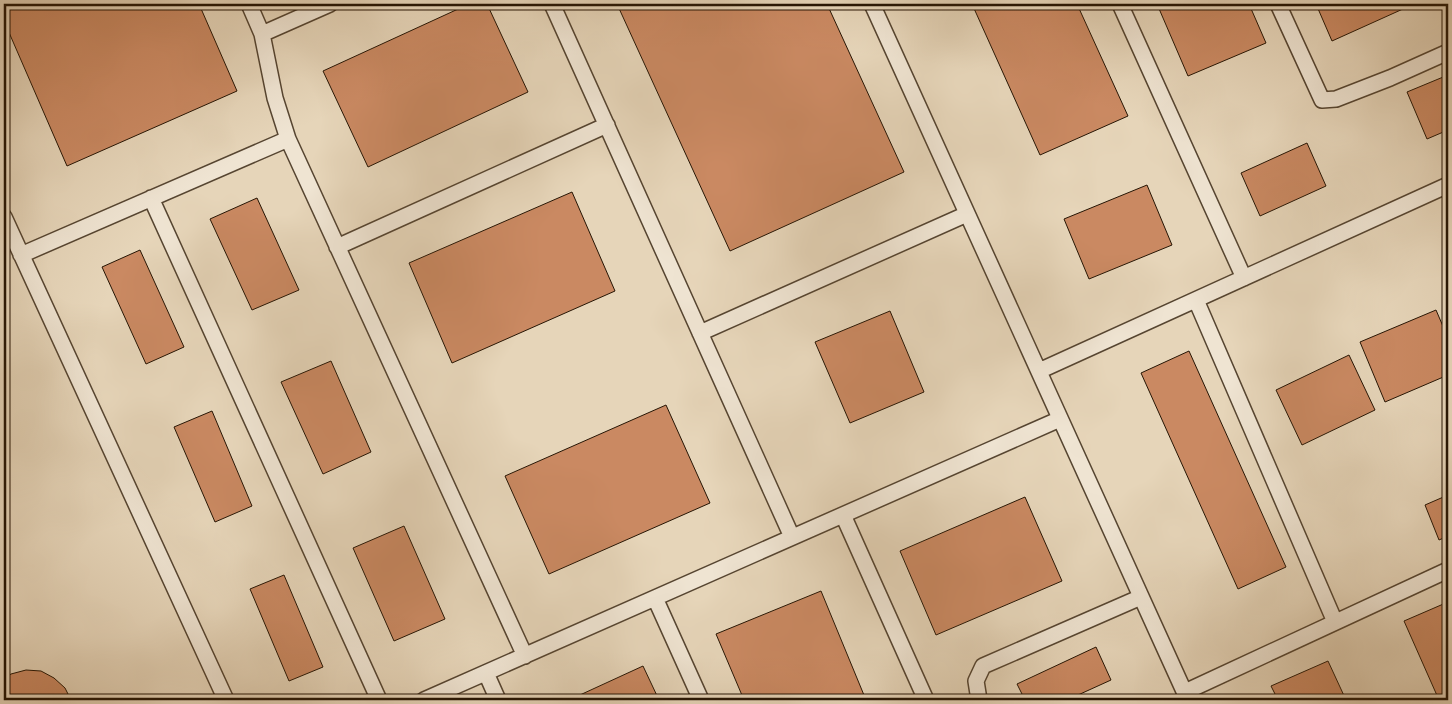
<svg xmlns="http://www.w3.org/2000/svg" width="1452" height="704" font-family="'Libre Bodoni',serif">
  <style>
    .building { fill: #ca8962; stroke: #261504 }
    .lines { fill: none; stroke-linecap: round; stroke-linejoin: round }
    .service-casing { stroke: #564531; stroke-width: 18 }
    .service { stroke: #efe4d2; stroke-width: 15 }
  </style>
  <rect width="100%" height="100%" fill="#e6d5b9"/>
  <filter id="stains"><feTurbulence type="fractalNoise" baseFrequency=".004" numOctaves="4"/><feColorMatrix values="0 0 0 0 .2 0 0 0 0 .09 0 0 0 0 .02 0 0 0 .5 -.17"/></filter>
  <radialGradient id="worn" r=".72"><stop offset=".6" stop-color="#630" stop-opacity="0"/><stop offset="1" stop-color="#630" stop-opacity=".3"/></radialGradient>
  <path class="building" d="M 4,4 L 199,4 L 237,91 L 67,166 L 4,21 Z
    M 469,4 L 487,4 L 528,92 L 368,167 L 323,71 Z
    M 617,4 L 827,4 L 904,172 L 730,251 Z
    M 972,4 L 1077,4 L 1128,116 L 1040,155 Z
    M 1157,4 L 1249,4 L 1266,43 L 1188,76 Z
    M 1316,4 L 1414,4 L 1332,41 Z
    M 1448,75 L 1448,130 L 1427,139 L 1407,92 Z
    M 1307,143 L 1326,186 L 1260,216 L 1241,173 Z
    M 1147,185 L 1172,245 L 1089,279 L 1064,219 Z
    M 572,192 L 615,291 L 452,363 L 409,263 Z
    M 257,198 L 299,290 L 252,310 L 210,219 Z
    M 140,250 L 184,347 L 146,364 L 102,267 Z
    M 1436,310 L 1448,338 L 1448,375 L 1385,402 L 1360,342 Z
    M 890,311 L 924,392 L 850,423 L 815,342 Z
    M 1189,351 L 1286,567 L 1238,589 L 1141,373 Z
    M 1349,355 L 1375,410 L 1302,445 L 1276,390 Z
    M 331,361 L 371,452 L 323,474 L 281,382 Z
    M 666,405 L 710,503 L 549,574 L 505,476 Z
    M 212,411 L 252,506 L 215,522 L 174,427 Z
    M 1448,495 L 1448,536 L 1439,540 L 1425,505 Z
    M 1025,497 L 1062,581 L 936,635 L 900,551 Z
    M 404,526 L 445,619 L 394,641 L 353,548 Z
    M 284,575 L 323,667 L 289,681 L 250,589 Z
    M 821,591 L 866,700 L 744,700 L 716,634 Z
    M 1448,602 L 1448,700 L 1439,700 L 1404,621 Z
    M 1096,647 L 1111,680 L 1067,700 L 1025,700 L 1017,684 Z
    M 1328,661 L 1346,700 L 1278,700 L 1271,686 Z
    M 643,666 L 659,700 L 569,700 Z
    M 26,670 L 41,671 L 54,678 L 65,688 L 71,700 L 4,700 L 4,679 L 11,674 Z"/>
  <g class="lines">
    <defs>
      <path id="service" d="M 249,4 L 262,34 L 330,4
        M 552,4 L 792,537
        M 872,4 L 1188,700
        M 1120,4 L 1244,278
        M 1278,4 L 1322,100 L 1336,99 L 1390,78 L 1448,52
        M 262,34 L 275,98 L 288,139 L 525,656
        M 151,198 L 379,700
        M 4,217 L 226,700
        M 337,247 L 607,125
        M 21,255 L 288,139
        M 1196,300 L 1335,622
        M 700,333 L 967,214
        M 1039,371 L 1448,185
        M 843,515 L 926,700
        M 655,598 L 701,700
        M 486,673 L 498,700
        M 1185,692 L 1448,570
        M 424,700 L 1060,419
        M 979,700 L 976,681 L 983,666 L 1141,597"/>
    </defs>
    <use href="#service" class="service-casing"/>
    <use href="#service" class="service"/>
  </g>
  <rect width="1452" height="704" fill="none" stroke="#e6d5b9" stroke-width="20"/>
  <rect x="5" y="5" width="1442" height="694" fill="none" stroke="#261504" stroke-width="2.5"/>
  <rect x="10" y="10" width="1432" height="684" fill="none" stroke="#261504"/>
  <rect width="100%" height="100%" filter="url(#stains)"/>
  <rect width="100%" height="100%" fill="url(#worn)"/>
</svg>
